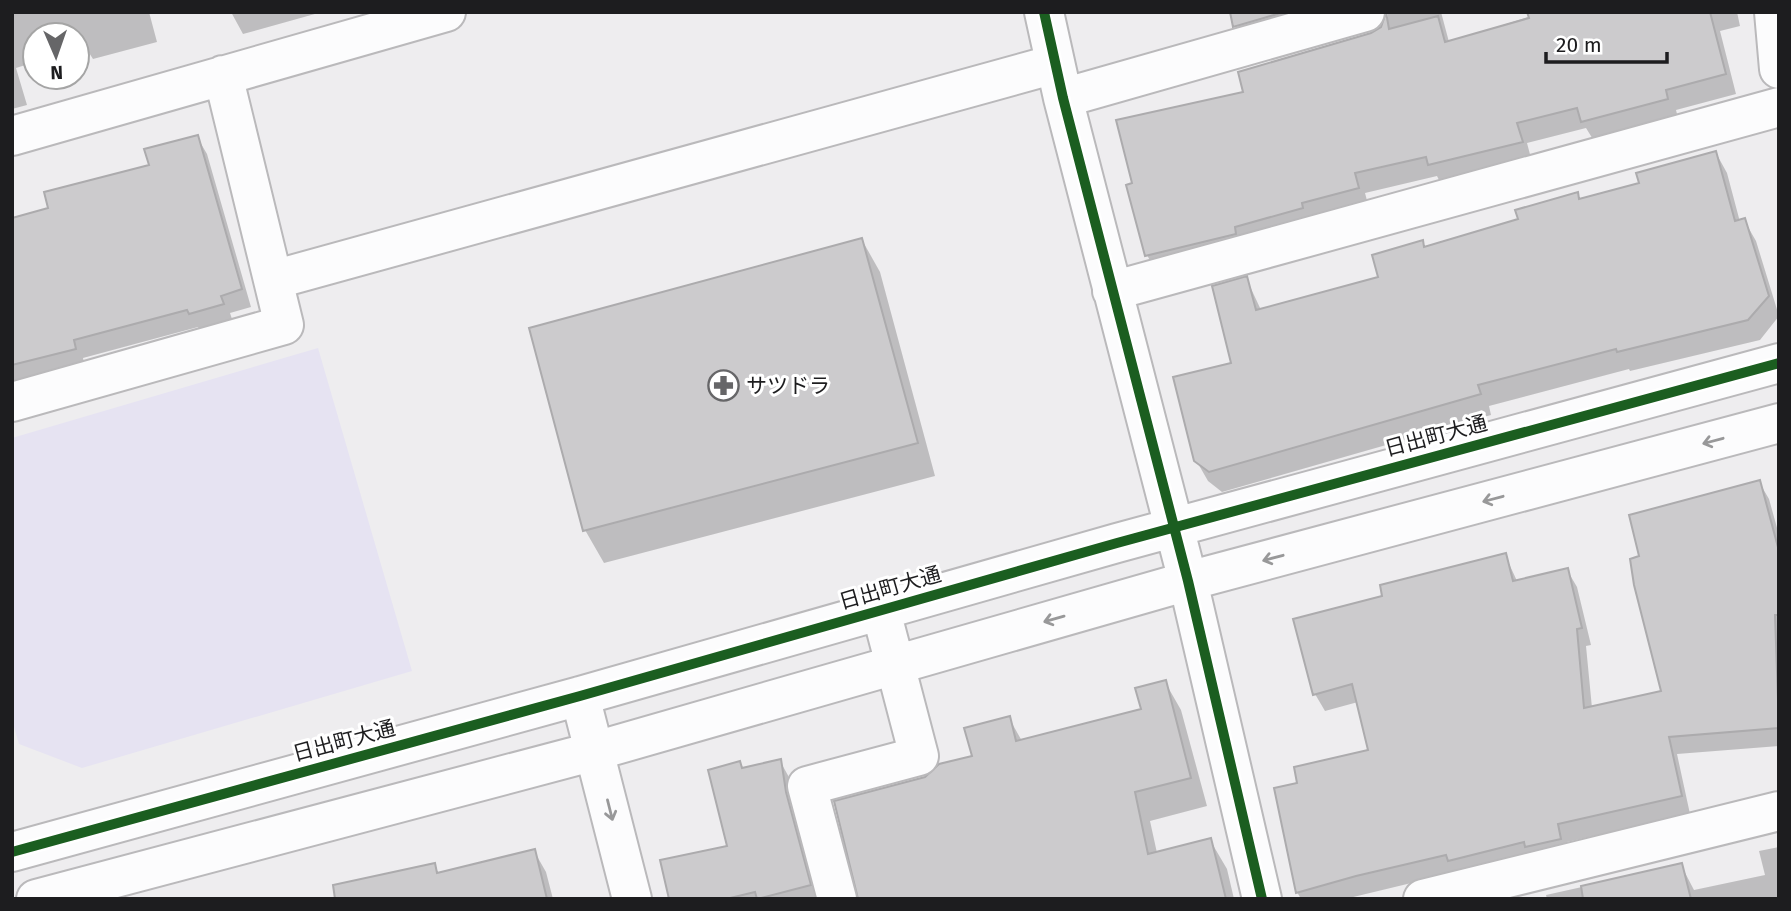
<svg xmlns="http://www.w3.org/2000/svg" width="1791" height="911" font-family="'Fira Sans','Noto Sans JP',sans-serif">
  <style>
    .green { fill: #e6e3f2 }
    .shadow { fill: #0003 }
    .building { fill: #cccbcd; stroke: #acabad; stroke-width: 2 }
    .lines { fill: none; stroke-linecap: round; stroke-linejoin: round }
    .minor-casing { stroke: #bab9bb; stroke-width: 42 }
    .minor { stroke: #fcfcfd; stroke-width: 38 }
    .cycleway-casing { stroke: #fff; stroke-width: 15 }
    .cycleway { stroke: #1b5e20; stroke-width: 10 }
    .oneway { stroke: #989899 }
    .labels { text-anchor: middle; dominant-baseline: central; stroke-width: 6; stroke-linejoin: round; paint-order: stroke }
    .poi-label { font-size: 21px; fill: #1d1d1f; stroke: #fff; text-anchor: start }
    .street-label { font-size: 21px; fill: #1d1d1f; stroke: #fff }
  </style>
  <rect width="100%" height="100%" fill="#eeedef"/>
  <path class="green" d="M 318,348 L 412,671 L 82,768 L 19,744 L 12,720 L 12,438 Z"/>
  <path class="shadow" d="M 12,12 L 149,12 L 157,42 L 93,59 L 86,48 L 77,50 L 77,35 L 35,35 L 35,62 L 16,68 L 27,105 L 12,109 Z
    M 231,12 L 322,12 L 243,34 Z
    M 1231,12 L 1363,12 L 1246,46 Z
    M 1441,12 L 1449,42 L 1544,12 L 1737,12 L 1740,26 L 1720,31 L 1736,94 L 1676,110 L 1678,118 L 1594,141 L 1586,128 L 1527,143 L 1532,162 L 1441,184 L 1437,176 L 1365,193 L 1369,208 L 1158,275 L 1147,255 L 1246,94 L 1372,35 L 1382,28 L 1388,17 L 1387,12 Z
    M 197,137 L 207,154 L 251,307 L 230,313 L 233,322 L 200,331 L 198,327 L 83,358 L 85,367 L 12,385 L 12,219 L 51,209 L 151,166 Z
    M 1716,153 L 1727,173 L 1740,222 L 1744,220 L 1756,241 L 1779,316 L 1760,340 L 1630,371 L 1629,369 L 1489,406 L 1491,415 L 1222,492 L 1208,481 L 1196,460 L 1233,364 L 1246,278 L 1261,310 L 1381,278 L 1422,242 L 1425,248 L 1520,220 L 1577,194 L 1580,201 L 1641,184 Z
    M 862,240 L 880,272 L 935,476 L 604,563 L 585,530 Z
    M 1759,482 L 1769,499 L 1779,535 L 1779,746 L 1677,754 L 1690,814 L 1567,842 L 1570,856 L 1457,872 L 1345,899 L 1301,899 L 1297,892 L 1371,752 L 1358,702 L 1325,711 L 1315,694 L 1384,597 L 1505,555 L 1517,581 L 1567,570 L 1577,587 L 1591,645 L 1586,646 L 1592,708 L 1663,692 L 1641,558 Z
    M 1165,682 L 1181,710 L 1207,806 L 1150,821 L 1157,853 L 1210,840 L 1227,869 L 1234,899 L 859,899 L 926,779 L 974,757 L 1009,718 L 1022,741 L 1143,710 Z
    M 780,761 L 790,779 L 819,899 L 671,899 L 730,847 L 739,763 L 743,769 Z
    M 1779,847 L 1779,899 L 1547,899 L 1546,895 L 1681,865 L 1694,890 L 1765,875 L 1759,851 Z
    M 534,851 L 546,872 L 553,899 L 379,899 L 434,865 L 439,874 Z"/>
  <path class="building" d="M 1230,12 L 1284,12 L 1233,27 Z
    M 1386,12 L 1389,29 L 1438,16 L 1445,42 L 1529,18 L 1527,12 L 1710,12 L 1726,74 L 1666,90 L 1668,99 L 1581,122 L 1577,108 L 1517,123 L 1523,142 L 1428,165 L 1426,157 L 1355,173 L 1359,188 L 1302,203 L 1303,208 L 1235,227 L 1236,234 L 1145,256 L 1126,185 L 1132,183 L 1116,120 L 1243,92 L 1238,72 L 1371,33 L 1381,27 Z
    M 198,135 L 242,289 L 221,296 L 224,304 L 189,314 L 187,310 L 74,340 L 76,349 L 12,365 L 12,218 L 48,208 L 44,192 L 149,165 L 144,149 Z
    M 1716,151 L 1735,221 L 1745,218 L 1769,296 L 1748,320 L 1617,352 L 1616,349 L 1478,385 L 1481,394 L 1209,472 L 1194,461 L 1173,377 L 1231,363 L 1212,286 L 1247,276 L 1256,310 L 1378,277 L 1372,255 L 1423,240 L 1424,247 L 1518,219 L 1515,210 L 1578,192 L 1579,199 L 1639,183 L 1636,173 Z
    M 862,238 L 918,443 L 583,531 L 529,328 Z
    M 1760,480 L 1779,551 L 1779,615 L 1775,615 L 1779,728 L 1669,737 L 1682,796 L 1558,824 L 1561,839 L 1525,847 L 1524,842 L 1448,861 L 1446,855 L 1356,876 L 1296,893 L 1274,788 L 1297,783 L 1294,767 L 1368,750 L 1352,684 L 1313,695 L 1293,619 L 1382,596 L 1380,585 L 1506,553 L 1513,581 L 1568,568 L 1582,628 L 1577,629 L 1584,708 L 1661,691 L 1634,585 L 1630,559 L 1639,556 L 1629,515 Z
    M 1166,680 L 1191,778 L 1135,792 L 1148,854 L 1211,838 L 1226,899 L 858,899 L 834,801 L 925,777 L 939,764 L 972,756 L 964,728 L 1010,716 L 1016,741 L 1141,709 L 1135,688 Z
    M 781,759 L 786,792 L 811,885 L 757,899 L 755,892 L 726,899 L 669,899 L 660,860 L 727,846 L 708,770 L 740,761 L 742,768 Z
    M 535,849 L 547,899 L 335,899 L 333,885 L 435,863 L 437,873 Z
    M 1682,863 L 1691,899 L 1583,899 L 1581,886 Z"/>
  <g class="lines">
    <defs>
      <path id="minor" d="M 1044,12 L 1063,98 L 1188,581 L 1262,899
        M 1774,12 L 1779,69
        M 1063,98 L 1365,12
        M 12,136 L 446,12
        M 273,280 L 1055,64
        M 1112,291 L 1779,107
        M 12,402 L 284,325 L 223,75
        M 580,696 L 632,899
        M 12,852 L 580,696 L 1117,543 L 1779,363
        M 36,899 L 595,751 L 1188,581 L 1779,423
        M 837,899 L 807,786 L 919,756 L 881,611
        M 1423,899 L 1779,811"/>
    </defs>
    <use href="#minor" class="minor-casing"/>
    <use href="#minor" class="minor"/>
    <defs>
      <path id="cycleway" d="M 1044,12 L 1063,98 L 1188,581 L 1262,899
        M 12,852 L 580,696 L 1117,543 L 1779,363"/>
    </defs>
    <use href="#cycleway" class="cycleway-casing"/>
    <use href="#cycleway" class="cycleway"/>
  </g>
  <defs><path id="oneway-shaft" d="M-6 0H5M1.5-3L5.5 0L1.5 3" fill="none" stroke-width="1.6" stroke-linecap="round" stroke-linejoin="round" transform="scale(1.75)"/></defs>
  <g class="oneway">
    <use href="#oneway-shaft" transform="translate(1713 441) rotate(165)"/>
    <use href="#oneway-shaft" transform="translate(1493 499) rotate(165)"/>
    <use href="#oneway-shaft" transform="translate(1273 558) rotate(165)"/>
    <use href="#oneway-shaft" transform="translate(1054 619) rotate(164)"/>
    <use href="#oneway-shaft" transform="translate(610 810) rotate(76)"/>
  </g>
  <defs>
    <symbol id="pharmacy-ring" viewBox="-11 -11 22 22"><circle r="9.5" fill="#fff" stroke="#666668" stroke-width="1.5"/><path d="M-2-6h4v4h4v4h-4v4h-4v-4h-4v-4h4Z" fill="#666668"/></symbol>
  </defs>
  <g fill-rule="evenodd">
    <use href="#pharmacy-ring" x="706" y="368" width="35" height="35"/>
  </g>
  <g class="labels">
    <g class="poi-label">
      <text x="746" y="386">サツドラ</text>
    </g>
    <g class="street-label">
      <text transform="translate(1436 436) rotate(-15)">日出町大通</text>
      <text transform="translate(890 588) rotate(-16)">日出町大通</text>
      <text transform="translate(344 741) rotate(-15)">日出町大通</text>
    </g>
  </g>
  <rect width="1791" height="911" fill="none" stroke="#1d1d1f" stroke-width="28"/>
  <g transform="translate(56 56) rotate(178)"><circle r="33" fill="#ffffff" stroke="#a5a5a5" stroke-width="2"/>
  <path d="M0-5L12 26L0 18L-12 26Z" fill="#666668"/>
  <text y="-10" font-size="19" font-weight="bold" text-anchor="middle" fill="#1d1d1f">N</text>
  </g>
  <path d="M1546 52v10h121v-10" fill="none" stroke="#1d1d1f" stroke-width="3.5"/>
  <text x="1556" y="52" font-size="21" fill="#1d1d1f" stroke="#ffffff" stroke-width="5" paint-order="stroke">20 m</text>
</svg>
